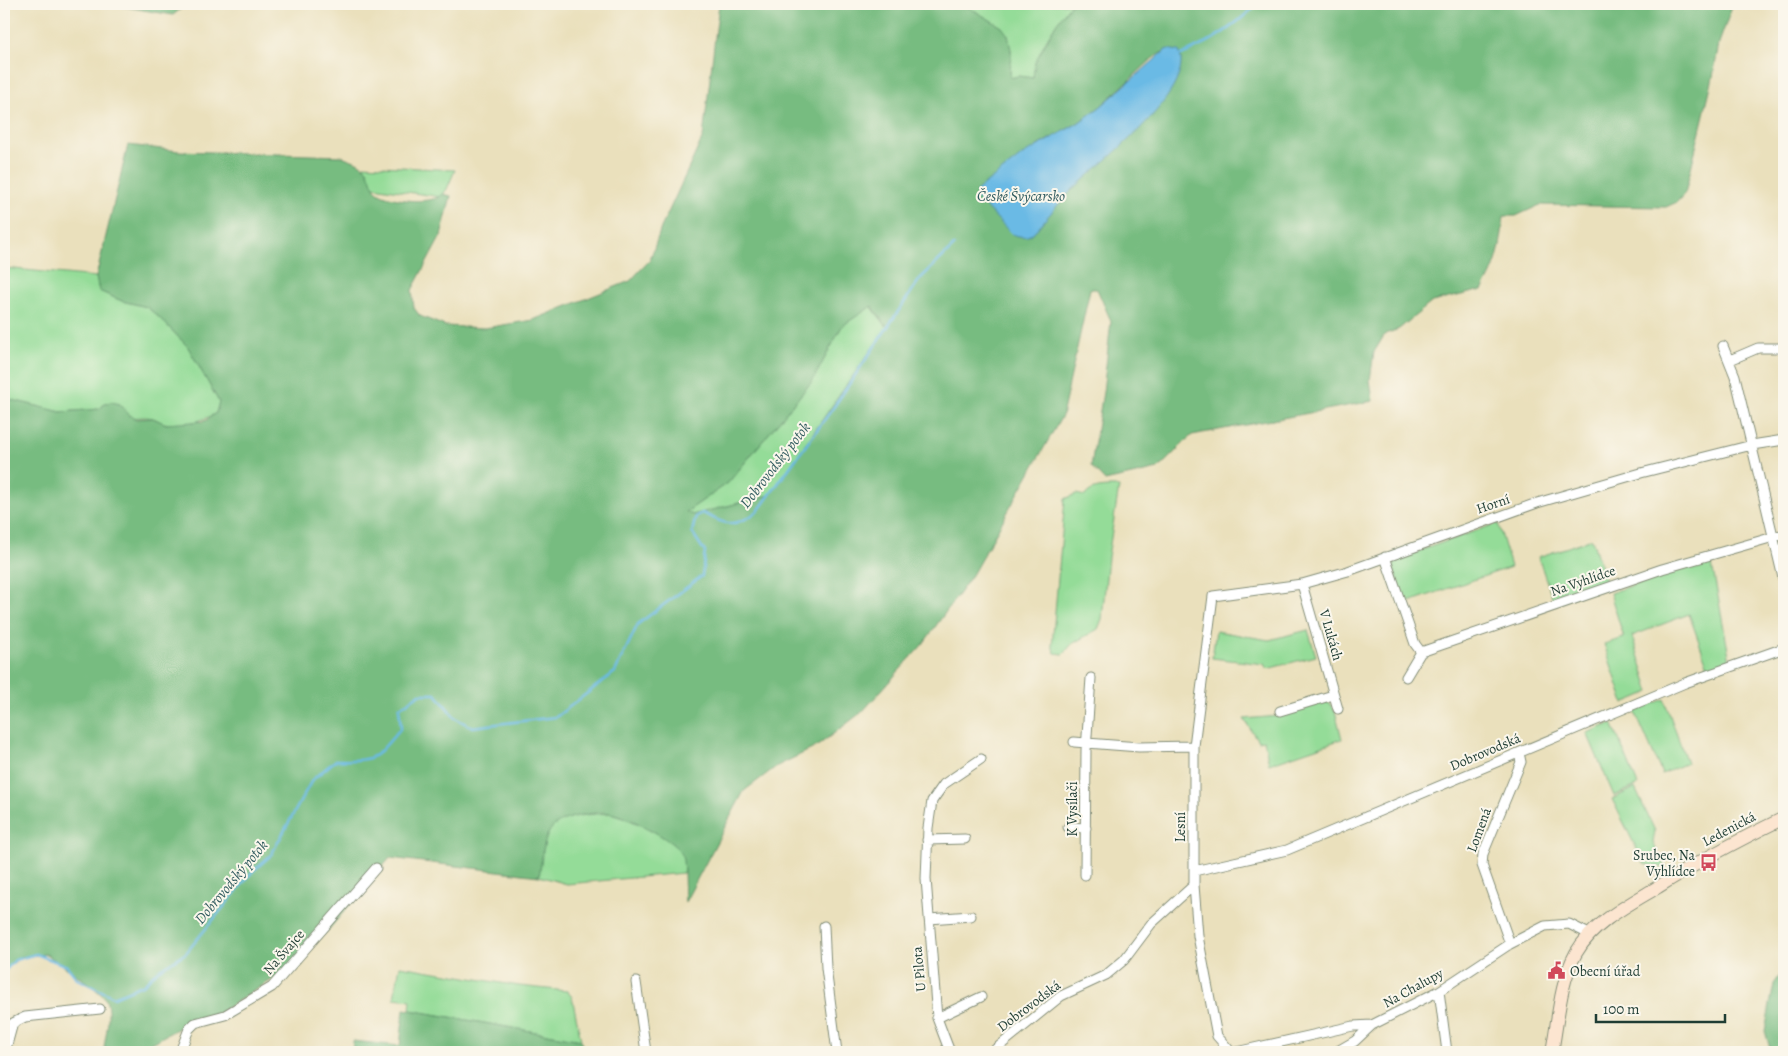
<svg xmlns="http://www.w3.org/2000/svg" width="1788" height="1056" font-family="Alegreya,serif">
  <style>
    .green { fill: #94dc98; stroke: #5a8c66 }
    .forest { fill: #77bc80; stroke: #4b7c5a; fill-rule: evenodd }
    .water { fill: #6bbae5; stroke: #457c8c }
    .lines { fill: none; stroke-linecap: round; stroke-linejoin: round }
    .stream { stroke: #6bbae5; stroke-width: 2.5 }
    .street-casing { stroke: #848e78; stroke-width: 11 }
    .secondary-casing { stroke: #848e78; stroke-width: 14 }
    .street { stroke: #fff; stroke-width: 9 }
    .secondary { stroke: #fce5d0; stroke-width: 12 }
    .labels { text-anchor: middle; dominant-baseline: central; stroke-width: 4; stroke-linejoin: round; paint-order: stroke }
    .street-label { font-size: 14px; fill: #1f3d34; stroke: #fbf7ec }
    .poi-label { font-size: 14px; fill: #1f3d34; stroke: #fbf7ec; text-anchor: end }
    .water-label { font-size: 15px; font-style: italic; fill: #325c60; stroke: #fbf7ec }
  </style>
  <rect width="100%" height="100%" fill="#fbf7ec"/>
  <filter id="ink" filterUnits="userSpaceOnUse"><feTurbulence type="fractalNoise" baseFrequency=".02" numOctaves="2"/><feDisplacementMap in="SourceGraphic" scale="10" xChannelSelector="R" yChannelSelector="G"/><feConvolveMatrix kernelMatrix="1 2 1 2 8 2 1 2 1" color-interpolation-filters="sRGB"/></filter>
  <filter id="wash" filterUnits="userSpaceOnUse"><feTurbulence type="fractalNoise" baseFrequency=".0096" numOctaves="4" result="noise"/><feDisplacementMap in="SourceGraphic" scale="20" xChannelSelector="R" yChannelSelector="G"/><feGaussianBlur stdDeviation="1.12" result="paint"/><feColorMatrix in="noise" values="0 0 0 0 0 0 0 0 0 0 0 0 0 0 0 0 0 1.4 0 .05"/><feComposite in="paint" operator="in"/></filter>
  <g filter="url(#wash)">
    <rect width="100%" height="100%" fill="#eae0bc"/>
    <path class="green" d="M 963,4 L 1071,4 C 1054,26 1037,50 1033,78 L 1019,76 L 1010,78 L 1011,50 L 1002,27 Z
      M 363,165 L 455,170 L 447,189 L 441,197 L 373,187 L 367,171 Z
      M 4,268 L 96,277 L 99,291 L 122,301 L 147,307 L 162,320 L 188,347 L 219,402 L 216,413 C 205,421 177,427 164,423 C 160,422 157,419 153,418 C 133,414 137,425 120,404 L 105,403 L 100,409 L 61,412 L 4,398 Z
      M 871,306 L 887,327 L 770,495 L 692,515 L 686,512 L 728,483 L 813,380 L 842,326 Z
      M 1119,487 L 1108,557 L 1102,619 L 1098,629 L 1072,644 L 1063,654 L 1055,653 L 1052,646 L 1065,499 L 1076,494 L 1085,496 C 1091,486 1108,487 1119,487 Z
      M 1498,523 L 1511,567 L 1406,603 L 1393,568 L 1396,559 Z
      M 1592,539 L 1606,584 L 1554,602 L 1538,557 Z
      M 1711,559 L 1730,661 L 1709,670 L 1689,614 L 1632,636 L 1650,692 L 1624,703 L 1604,644 L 1624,638 L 1610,593 Z
      M 1308,630 L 1316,656 L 1267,669 L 1264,664 L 1212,658 L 1216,631 L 1269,640 Z
      M 1664,699 L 1687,763 L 1662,774 L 1635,712 Z
      M 1324,702 L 1329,703 L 1335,711 L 1342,739 L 1269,764 L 1264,740 L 1258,741 L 1244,719 L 1279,716 Z
      M 1612,723 L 1638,785 L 1614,796 L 1587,733 Z
      M 1635,788 L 1655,831 L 1653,843 L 1666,868 L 1644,864 L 1612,799 Z
      M 609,813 C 626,817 678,839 683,857 C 684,862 684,868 683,873 L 567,884 L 539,876 C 541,864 542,849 546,837 C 554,814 589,815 609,813 Z
      M 400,966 L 519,986 L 567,991 L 572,997 L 581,1040 L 410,1010 L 411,1000 L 394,998 Z"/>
    <path class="forest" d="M 108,4 L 187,4 L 173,15 Z
      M 719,4 L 963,4 L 1002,27 L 1008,35 L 1011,50 L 1010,78 L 1019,76 L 1033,78 L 1035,62 L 1056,24 L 1071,4 L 1733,4 L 1719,43 L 1713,77 L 1685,193 L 1677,202 L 1666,207 L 1540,205 L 1516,216 L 1504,216 C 1501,244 1498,266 1482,290 L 1432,302 L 1399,329 L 1385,334 L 1374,352 L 1370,380 L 1373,401 L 1192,435 L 1158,469 L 1105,481 L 1091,466 L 1103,392 L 1111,321 L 1097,289 L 1090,289 L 1062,416 L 972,575 L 923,644 L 862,712 L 816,747 L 777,766 L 744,791 L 685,902 C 684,891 685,860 681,853 C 673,839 626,815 609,813 C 594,812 566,816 554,826 C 542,836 542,862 539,876 L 390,858 L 329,929 L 286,971 L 217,1014 L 194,1020 L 151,1043 L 128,1050 L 104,1048 C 106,1034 111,1013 106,1000 C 101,990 57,962 46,954 L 21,957 L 4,970 L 4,398 L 61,412 L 100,409 L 105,403 L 112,402 L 120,404 L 129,415 L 136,419 L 153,418 L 166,424 L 205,421 L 216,413 L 219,402 L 188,347 L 162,320 L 147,307 L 122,301 L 99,291 L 96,277 L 128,145 L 179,151 L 342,156 C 348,159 358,161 363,166 C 372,172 369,185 378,192 C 390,201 433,205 443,194 L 451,196 L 441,236 L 412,290 L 414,308 L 420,316 L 445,326 L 485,328 L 533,320 L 630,281 L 650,260 L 661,228 L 703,137 ZM 1166,50 L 1068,193 L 1032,234 L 1037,146 L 1078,123 L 1100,107 L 1153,58 ZM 872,306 L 887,327 L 770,495 L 693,515 L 686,512 L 728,483 L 813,380 L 842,326 Z
      M 1784,970 L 1784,1052 L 1771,1052 L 1765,1031 L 1774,984 Z
      M 404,1009 L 581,1040 L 583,1052 L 352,1052 L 353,1041 L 400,1046 Z"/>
    <path class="water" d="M 1167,49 L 1179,51 C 1197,93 1095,167 1069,193 C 1060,201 1037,231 1030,235 C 1025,238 1017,236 1012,234 L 977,198 L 976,191 L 1024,154 L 1078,123 L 1100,107 Z"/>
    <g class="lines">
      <path class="stream" d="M 1181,55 C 1210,43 1234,27 1257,4
        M 4,972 L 15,960 L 36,954 L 67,966 L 77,979 L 114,997 L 144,984 L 158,970 L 186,953 L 253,871 L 271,855 L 312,780 L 336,760 C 378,762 374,758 401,728 L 399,708 L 420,694 L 436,694 L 455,718 L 472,727 L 556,717 L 615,672 L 638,624 L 702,576 L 705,552 L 692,532 L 696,516 L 702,513 C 727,525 734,529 758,511 L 833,408 L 920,279 L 954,246"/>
    </g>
  </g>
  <g filter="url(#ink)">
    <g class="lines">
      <defs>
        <path id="street" d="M 1723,346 L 1735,376 L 1784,582
          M 1730,360 L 1758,348 L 1784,348
          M 1385,557 L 1415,644 L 1421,652
          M 1302,584 L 1338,709
          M 1406,677 L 1421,652 L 1662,569 L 1784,534
          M 1280,711 L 1333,695
          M 1074,742 L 1139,747 L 1194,746
          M 1068,827 L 1086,828
          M 927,840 L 965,839
          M 1194,871 L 1287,850 L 1685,683 L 1784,648
          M 1085,875 L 1086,750 L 1091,678
          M 929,919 L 971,916
          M 824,926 L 826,968 L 837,1052
          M 1510,944 L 1482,865 L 1483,854 L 1521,762 L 1519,753
          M 636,982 L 646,1052
          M 1439,991 L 1447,1052
          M 937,1018 L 981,997
          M 5,1052 L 13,1023 L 25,1017 L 100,1009
          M 180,1052 L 189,1029 L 195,1023 L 225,1015 L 272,987 L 376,868
          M 950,1052 L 937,1018 L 926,879 L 928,828 L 932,801 L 944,784 L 981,759
          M 992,1052 L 1061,996 L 1106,975 L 1124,960 L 1151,924 L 1194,885
          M 1231,1052 L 1217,1036 L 1198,936 L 1194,885 L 1194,746 L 1213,596 L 1302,584 L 1348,571 L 1537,503 L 1641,473 L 1752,445 L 1784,440
          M 1236,1052 L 1353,1026 L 1372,1025 L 1439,991 L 1510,944 L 1545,926 L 1569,924 L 1589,934
          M 1336,1052 L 1355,1041 L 1372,1025"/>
        <path id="secondary" d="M 1552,1052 C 1558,1020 1560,982 1576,953 C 1594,922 1628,905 1658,887 C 1699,861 1741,839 1784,818"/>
      </defs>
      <use href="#street" class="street-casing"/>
      <use href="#secondary" class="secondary-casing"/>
      <use href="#street" class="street"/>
      <use href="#secondary" class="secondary"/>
    </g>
  </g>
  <defs>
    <symbol id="bus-bare" viewBox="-9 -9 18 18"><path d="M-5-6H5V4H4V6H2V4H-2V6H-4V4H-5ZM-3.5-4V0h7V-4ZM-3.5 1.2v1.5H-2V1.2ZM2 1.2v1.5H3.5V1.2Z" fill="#d1495b" stroke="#fbf7ec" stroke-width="2.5" paint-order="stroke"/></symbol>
    <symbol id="civic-bare" viewBox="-9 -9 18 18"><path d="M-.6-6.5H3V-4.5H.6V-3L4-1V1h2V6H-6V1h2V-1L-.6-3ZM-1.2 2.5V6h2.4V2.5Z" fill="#d1495b" stroke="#fbf7ec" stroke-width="2.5" paint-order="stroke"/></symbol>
  </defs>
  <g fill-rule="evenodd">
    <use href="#bus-bare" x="1696" y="850" width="25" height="25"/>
    <use href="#civic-bare" x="1544" y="958" width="25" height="25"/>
  </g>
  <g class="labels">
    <g class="street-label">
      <text transform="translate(1493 504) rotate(-19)">Horní</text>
      <text transform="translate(1583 581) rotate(-19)">Na Vyhlídce</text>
      <text transform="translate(1331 635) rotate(74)">V Lukách</text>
      <text transform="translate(1485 752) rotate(-23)">Dobrovodská</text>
      <text transform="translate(1072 809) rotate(-90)">K Vysílači</text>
      <text transform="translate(1180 827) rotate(-90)">Lesní</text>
      <text transform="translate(1729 829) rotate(-28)">Ledenická</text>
      <text transform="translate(1479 830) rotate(-70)">Lomená</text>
      <text transform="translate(284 952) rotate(-49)">Na Švajce</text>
      <text transform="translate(919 969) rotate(-95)">U Pilota</text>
      <text transform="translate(1413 988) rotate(-29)">Na Chalupy</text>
      <text transform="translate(1029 1006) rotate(-37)">Dobrovodská</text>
    </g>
    <g class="poi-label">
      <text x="1695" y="855">Srubec, Na<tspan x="1695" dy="16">Vyhlídce</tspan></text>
      <text x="1570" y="971" text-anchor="start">Obecní úřad</text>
    </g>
    <g class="water-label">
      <text x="1021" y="196">České Švýcarsko</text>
      <text transform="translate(775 465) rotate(-52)">Dobrovodský potok</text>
      <text transform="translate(231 882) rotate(-50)">Dobrovodský potok</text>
    </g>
  </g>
  <rect width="1788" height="1056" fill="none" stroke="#fbf7ec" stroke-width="20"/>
  <path d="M1596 1014v8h129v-8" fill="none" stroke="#1f3d34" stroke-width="2.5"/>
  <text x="1603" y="1014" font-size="15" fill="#1f3d34" stroke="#fbf7ec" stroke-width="4" paint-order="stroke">100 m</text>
</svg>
